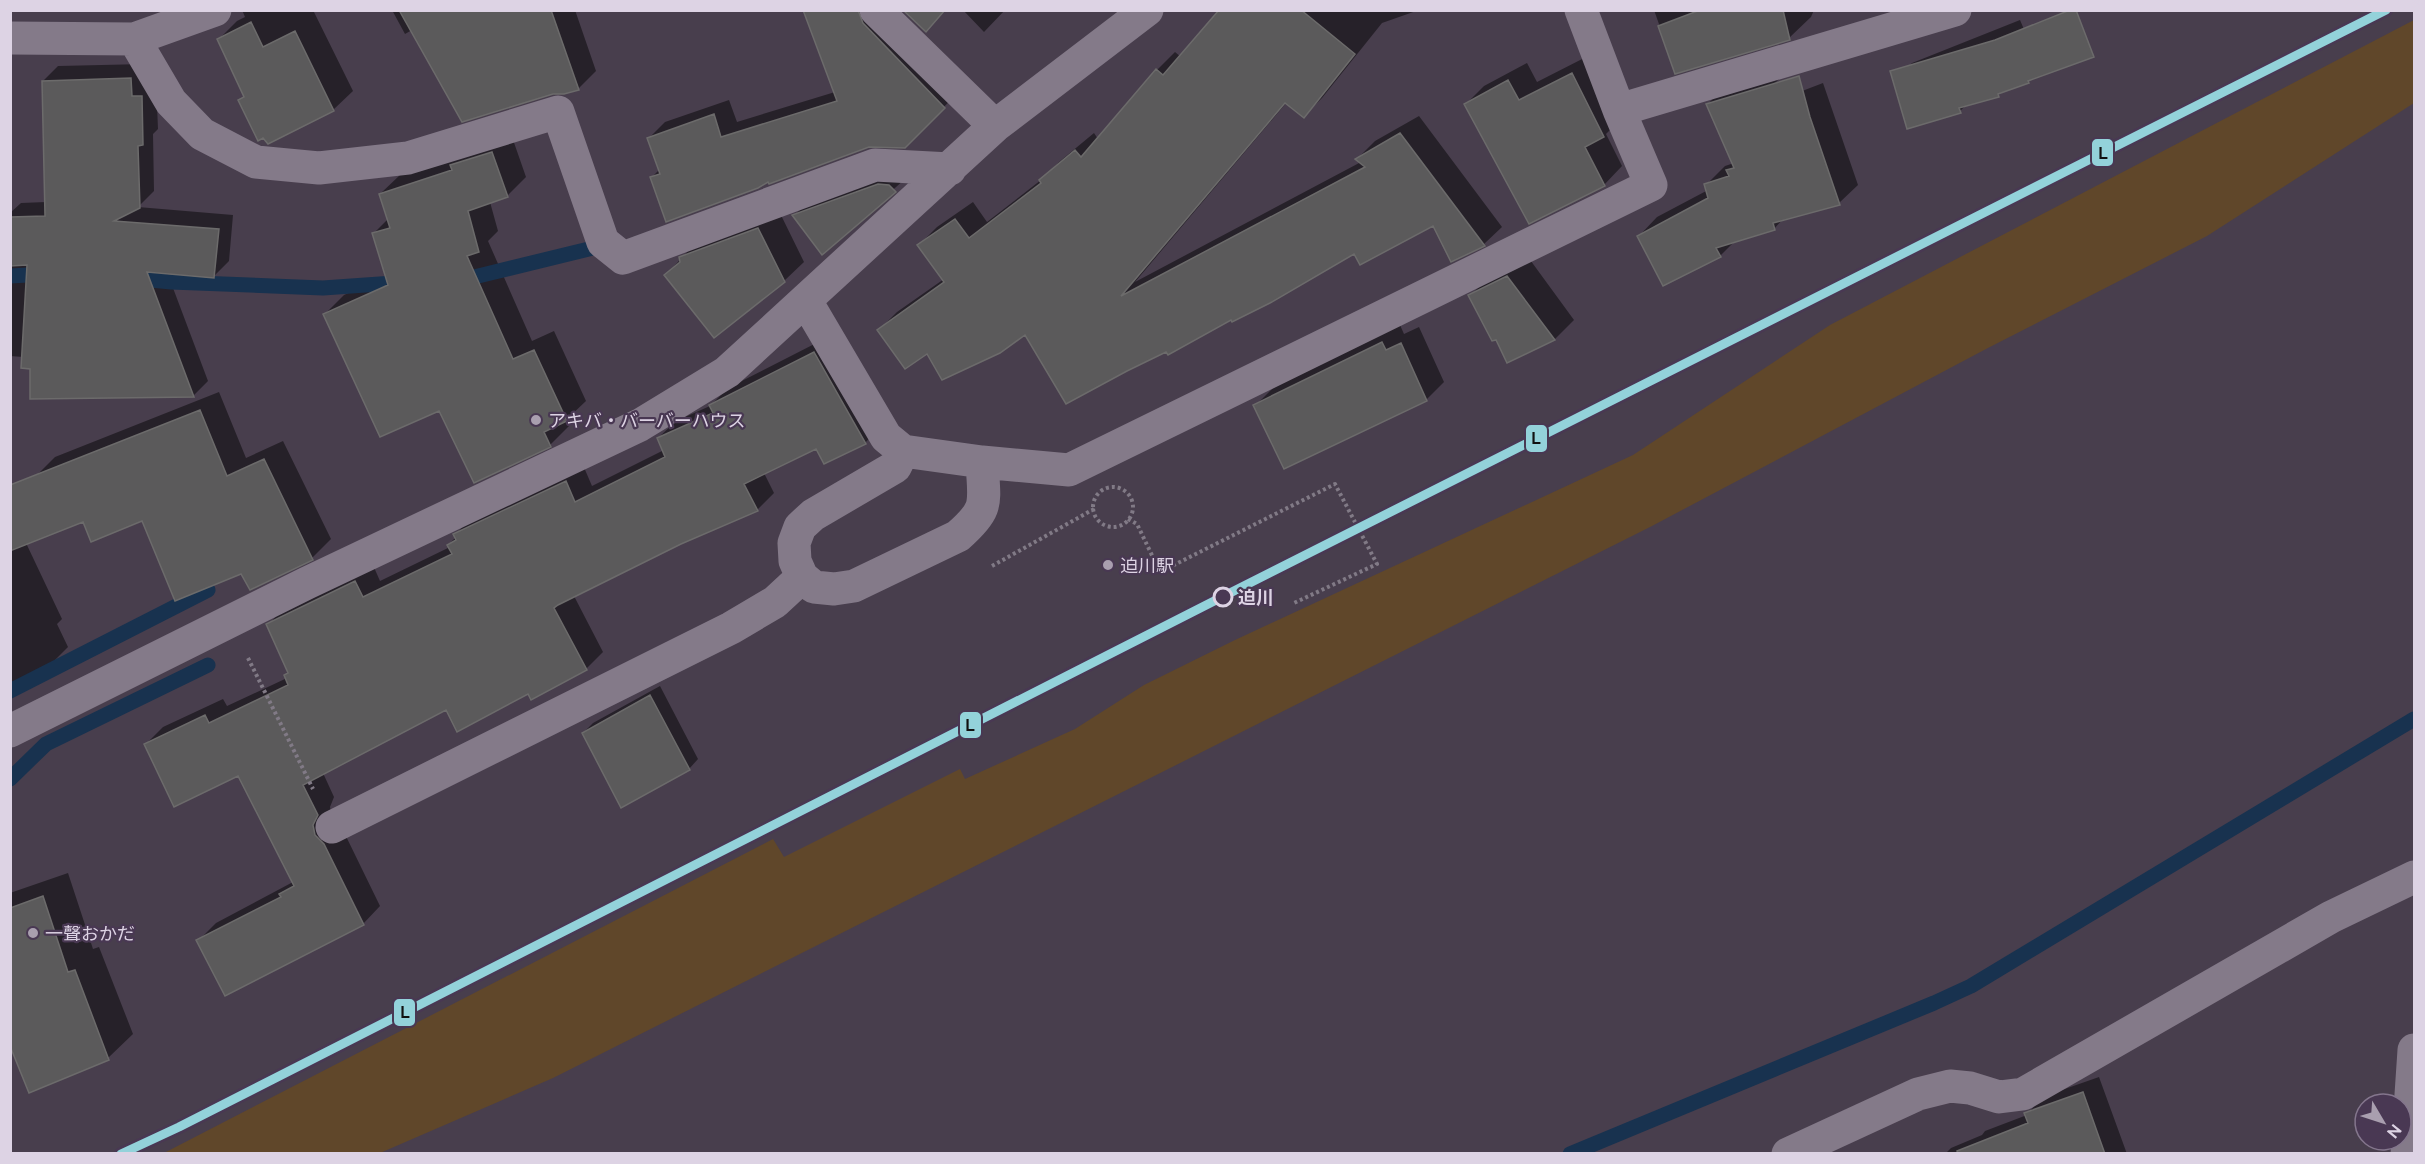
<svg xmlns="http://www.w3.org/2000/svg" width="2425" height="1164" font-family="Raleway,'Noto Sans JP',sans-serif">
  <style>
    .green { fill: #60472a }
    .shadow { fill: #0007 }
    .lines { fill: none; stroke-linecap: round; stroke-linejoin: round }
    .stream { stroke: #18324f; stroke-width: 15 }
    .building { fill: #5b5a5b; stroke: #6c6b6b; stroke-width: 1.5 }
    .path { stroke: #817a86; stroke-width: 4; stroke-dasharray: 3 3; stroke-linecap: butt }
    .street { stroke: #847a89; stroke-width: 33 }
    .rail-1-casing { stroke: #493853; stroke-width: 14 }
    .rail-1 { stroke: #93d2da; stroke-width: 9 }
    .poi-dot { fill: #a99faf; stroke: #493853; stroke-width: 2 }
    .stop-dot { fill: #493853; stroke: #ddd3e4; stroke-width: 3 }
    .labels { text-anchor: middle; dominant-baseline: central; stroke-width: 4.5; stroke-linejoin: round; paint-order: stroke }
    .poi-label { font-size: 18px; fill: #ddd3e4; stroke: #493853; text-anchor: start }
    .stop-label { font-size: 18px; font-weight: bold; fill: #ddd3e4; stroke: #493853; text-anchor: start }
    .line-badge { stroke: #493853; stroke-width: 2 }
    .pale-badge-label { font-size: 16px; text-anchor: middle; font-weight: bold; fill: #111 }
  </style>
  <rect width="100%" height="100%" fill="#483e4d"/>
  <path class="green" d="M 2414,20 L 2414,103 L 2207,236 L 1986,349 L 1652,526 L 553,1078 L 380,1153 L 164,1153 L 773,839 L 784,857 L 960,769 L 965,779 L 1075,729 L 1144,685 L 1235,640 L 1633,455 L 1830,325 Z"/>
  <path class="shadow" d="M 242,10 L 313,10 L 353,91 L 333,110 L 240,100 L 245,95 L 218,40 L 237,21 L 245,17 Z
    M 392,10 L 575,10 L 596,71 L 578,89 L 412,30 L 405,34 Z
    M 814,10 L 876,10 L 959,92 L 904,146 L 868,146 L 652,177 L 660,169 L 649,138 L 665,122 L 729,100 L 737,122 L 835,92 Z
    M 963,10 L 1005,10 L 984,32 Z
    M 1222,10 L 1419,10 L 1382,23 L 1322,98 L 1304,116 L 1287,102 L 1135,282 L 1361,162 L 1357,159 L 1375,141 L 1419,116 L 1502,227 L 1484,244 L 1434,224 L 1355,252 L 1232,318 L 1167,350 L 1025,333 L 927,351 L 879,330 L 897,312 L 944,279 L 919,245 L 937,227 L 973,202 L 987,222 L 1041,180 L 1059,162 L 1094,133 L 1098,139 L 1157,70 L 1175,52 L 1181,57 Z
    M 1654,10 L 1814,10 L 1811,17 L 1789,38 L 1676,72 Z
    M 2020,20 L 2040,67 L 1998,95 L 1967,104 L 1960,111 L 1894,80 L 1912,63 Z
    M 1590,55 L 1622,118 L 1606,134 L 1622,166 L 1604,185 L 1466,104 L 1484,86 L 1527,63 L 1537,82 Z
    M 145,64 L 156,81 L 158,129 L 153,134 L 154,191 L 138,207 L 233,215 L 229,261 L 214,276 L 167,272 L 208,381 L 194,395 L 105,396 L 32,368 L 23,357 L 10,356 L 10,213 L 21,203 L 46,202 L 43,81 L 58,66 Z
    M 1792,65 L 1776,82 L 1716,122 L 1708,104 L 1727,84 Z
    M 1823,83 L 1858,185 L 1839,203 L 1783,219 L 1774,229 L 1736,240 L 1720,256 L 1639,236 L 1657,217 L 1708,190 L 1706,185 L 1725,166 L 1734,163 L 1739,115 Z
    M 511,134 L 526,177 L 507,196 L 490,202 L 498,231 L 488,241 L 532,341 L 554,331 L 586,401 L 566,420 L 569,426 L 550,445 L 440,409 L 325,314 L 344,295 L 387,276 L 373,234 L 388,219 L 380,194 L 400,175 Z
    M 914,171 L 822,253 L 794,216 L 814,196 Z
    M 778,209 L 804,262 L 784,281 L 666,275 L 700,238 Z
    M 1528,257 L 1574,320 L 1555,339 L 1508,361 L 1497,338 L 1470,296 L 1490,276 Z
    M 1400,325 L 1404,334 L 1419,327 L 1444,382 L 1426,400 L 1255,406 L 1273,388 Z
    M 832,335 L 882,425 L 865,443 L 817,447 L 764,473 L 774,493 L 757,510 L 681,543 L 574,596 L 603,652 L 586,669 L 529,692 L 447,708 L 323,773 L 334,797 L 330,807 L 332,817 L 341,826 L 380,906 L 363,924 L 198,941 L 216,923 L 293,882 L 239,774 L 146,744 L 163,727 L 223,699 L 227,706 L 287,678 L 285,675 L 289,671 L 268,625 L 285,607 L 373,565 L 380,581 L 450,547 L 448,545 L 456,537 L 455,535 L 472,517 L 583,465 L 592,486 L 664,450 L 658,438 L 676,421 L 710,406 L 728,388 Z
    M 219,392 L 246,458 L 283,441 L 331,539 L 312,558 L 242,572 L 143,519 L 84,520 L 26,543 L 62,619 L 57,624 L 68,647 L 49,666 L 10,685 L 10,488 L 36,476 L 55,457 Z
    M 660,686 L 698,759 L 689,769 L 583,733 L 593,723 Z
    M 68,873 L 93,949 L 99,947 L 133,1034 L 108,1058 L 10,1042 L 10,893 Z
    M 2099,1077 L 2127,1154 L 1945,1154 L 1951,1148 L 1982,1135 L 1985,1131 L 2027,1115 L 2042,1097 Z"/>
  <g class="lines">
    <path class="stream" d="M 10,276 L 46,274
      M 130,278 L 171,282 L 323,288 L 408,282
      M 456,278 L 474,277 L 593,248
      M 10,691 L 208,590
      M 10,779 L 46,744 L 208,665
      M 1570,1154 L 1934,1003 L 1971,986 L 2414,719"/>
  </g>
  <path class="building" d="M 399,10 L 551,10 L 579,90 L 564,94 L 553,94 L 462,122 Z
    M 803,10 L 858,10 L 863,23 L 945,108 L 905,148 L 869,147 L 769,184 L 768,182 L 758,188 L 666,222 L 650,177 L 660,174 L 647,138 L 714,114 L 721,137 L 837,101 Z
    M 903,10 L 945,10 L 926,32 Z
    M 1219,10 L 1301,10 L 1355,54 L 1304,118 L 1285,103 L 1121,296 L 1365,167 L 1355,159 L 1400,133 L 1485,246 L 1451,262 L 1433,226 L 1360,265 L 1354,254 L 1270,303 L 1232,322 L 1231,320 L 1168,355 L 1166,352 L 1127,371 L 1066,404 L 1025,335 L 1000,353 L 942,380 L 927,354 L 905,369 L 877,330 L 944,282 L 917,245 L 955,219 L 969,238 L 1041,183 L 1039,180 L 1075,150 L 1081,157 L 1156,69 L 1163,75 Z
    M 1700,10 L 1783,10 L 1790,40 L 1675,74 L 1658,26 Z
    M 2070,10 L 2076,10 L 2094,57 L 2028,81 L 2029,83 L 1998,94 L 1999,97 L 1959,108 L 1961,113 L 1907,129 L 1890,71 L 1995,40 Z
    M 251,22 L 263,47 L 295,31 L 334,111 L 268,144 L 263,138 L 258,141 L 238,100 L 244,97 L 217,39 Z
    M 1572,73 L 1604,137 L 1585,147 L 1605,186 L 1529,224 L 1464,104 L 1508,80 L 1519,100 Z
    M 1799,76 L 1810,117 L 1840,205 L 1773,223 L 1775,230 L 1716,248 L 1721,257 L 1663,286 L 1637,236 L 1708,198 L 1704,184 L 1729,176 L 1726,170 L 1734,168 L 1706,104 Z
    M 131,78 L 132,96 L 142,96 L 143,145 L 138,146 L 140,208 L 114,221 L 219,229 L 214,278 L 147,272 L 194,397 L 30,399 L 30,369 L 21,368 L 27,265 L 10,266 L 10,217 L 45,216 L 42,81 Z
    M 492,152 L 508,197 L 468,211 L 479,252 L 467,256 L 513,359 L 534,350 L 567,421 L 544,432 L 551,447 L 474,483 L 439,411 L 380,437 L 323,314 L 388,285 L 372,233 L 390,228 L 379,194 L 452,170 L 450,165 Z
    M 878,184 L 889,185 L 896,192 L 822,255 L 792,215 Z
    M 758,228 L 785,282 L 714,338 L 664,275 L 680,262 L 679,257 Z
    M 1507,276 L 1555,340 L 1507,363 L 1496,340 L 1492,341 L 1468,295 Z
    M 1382,342 L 1386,350 L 1401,343 L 1427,401 L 1284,469 L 1253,405 Z
    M 814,352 L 866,444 L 824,464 L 816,449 L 744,484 L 758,511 L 681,544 L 558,605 L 554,608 L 587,670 L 531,700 L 528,694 L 457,732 L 446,710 L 303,785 L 318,815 L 313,825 L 315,835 L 324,844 L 364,925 L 225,996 L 196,940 L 281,897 L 279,894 L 294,886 L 238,776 L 174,807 L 144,744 L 205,715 L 209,723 L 288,685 L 284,675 L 288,673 L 266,624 L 355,581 L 363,597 L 452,554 L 447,545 L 456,540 L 453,534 L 566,481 L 575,502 L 665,457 L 657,438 L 713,413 L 709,405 Z
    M 200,410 L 227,476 L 264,459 L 313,560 L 250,590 L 241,574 L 175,601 L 142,521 L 91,542 L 83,522 L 10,551 L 10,485 Z
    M 650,695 L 690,770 L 621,808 L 582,733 Z
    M 43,896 L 68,972 L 75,970 L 109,1060 L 29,1093 L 10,1046 L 10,908 Z
    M 2083,1092 L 2105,1154 L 1958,1154 L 1957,1151 L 2028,1123 L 2024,1113 Z"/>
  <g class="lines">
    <path class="path" d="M1093 507a20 20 0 1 1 40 0a20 20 0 1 1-40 0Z
      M 1128,519 L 1137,524 L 1160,572 L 1335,484 L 1377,564 L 1294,603
      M 992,566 L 1094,509
      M 248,658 L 313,789"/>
    <path class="street" d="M 876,10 L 995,126
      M 1581,10 L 1619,110 L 1955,10
      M 10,38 L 134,39 L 215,10
      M 134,39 L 171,102 L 202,134 L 256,162 L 319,168 L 408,158 L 558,112 L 603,242 L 623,258 L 875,165 L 950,169
      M 806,301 L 886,437 L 903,451 L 982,462 L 1069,470 L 1651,185 L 1619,110
      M 903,451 L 895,467 L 813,515 L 800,527 L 794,543 L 795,561 L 802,577 L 814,587 L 834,589 L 854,586 L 958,536 C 990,508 984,503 982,462
      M 10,731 L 307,583 L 640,425 L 727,372 L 995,126 L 1147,10
      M 332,827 L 731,628 L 775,602 L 802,577
      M 1788,1154 L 1918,1094 L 1950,1086 L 1970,1088 L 1999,1097 L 2023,1094 L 2331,917 L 2414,877
      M 2407,1154 L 2414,1050"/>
    <defs>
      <path id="rail-1" d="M 121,1154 L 179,1127 L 1222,597 L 2386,10"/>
    </defs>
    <use href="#rail-1" class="rail-1-casing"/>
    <use href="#rail-1" class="rail-1"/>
  </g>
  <g class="poi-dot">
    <circle cx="536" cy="420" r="6"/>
    <circle cx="1108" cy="565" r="6"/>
    <circle cx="33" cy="933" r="6"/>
  </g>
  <circle class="stop-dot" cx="1223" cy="597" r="9"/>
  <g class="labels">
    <g class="poi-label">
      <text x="548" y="420">アキバ・バーバーハウス</text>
      <text x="1120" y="565">迫川駅</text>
      <text x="45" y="933">一聲おかだ</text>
    </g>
    <g class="stop-label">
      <text x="1238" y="597">迫川</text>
    </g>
  </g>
  <g class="line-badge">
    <rect x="2091" y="138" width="23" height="29" rx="6" fill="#93d2da"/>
    <rect x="1525" y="424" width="23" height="29" rx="6" fill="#93d2da"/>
    <rect x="959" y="711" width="23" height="28" rx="6" fill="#93d2da"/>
    <rect x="393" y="998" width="23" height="29" rx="6" fill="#93d2da"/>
  </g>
  <g class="pale-badge-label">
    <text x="2103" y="159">L</text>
    <text x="1536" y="444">L</text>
    <text x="970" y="731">L</text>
    <text x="405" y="1018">L</text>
  </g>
  <rect width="2425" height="1164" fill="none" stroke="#ddd3e4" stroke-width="24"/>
  <g transform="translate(2383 1122) rotate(129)"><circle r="28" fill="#493853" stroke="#84768d" stroke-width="1.5"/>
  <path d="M0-4.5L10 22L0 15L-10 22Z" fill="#a99faf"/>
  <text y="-9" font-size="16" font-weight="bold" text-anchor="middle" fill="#ddd3e4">N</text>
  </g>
</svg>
